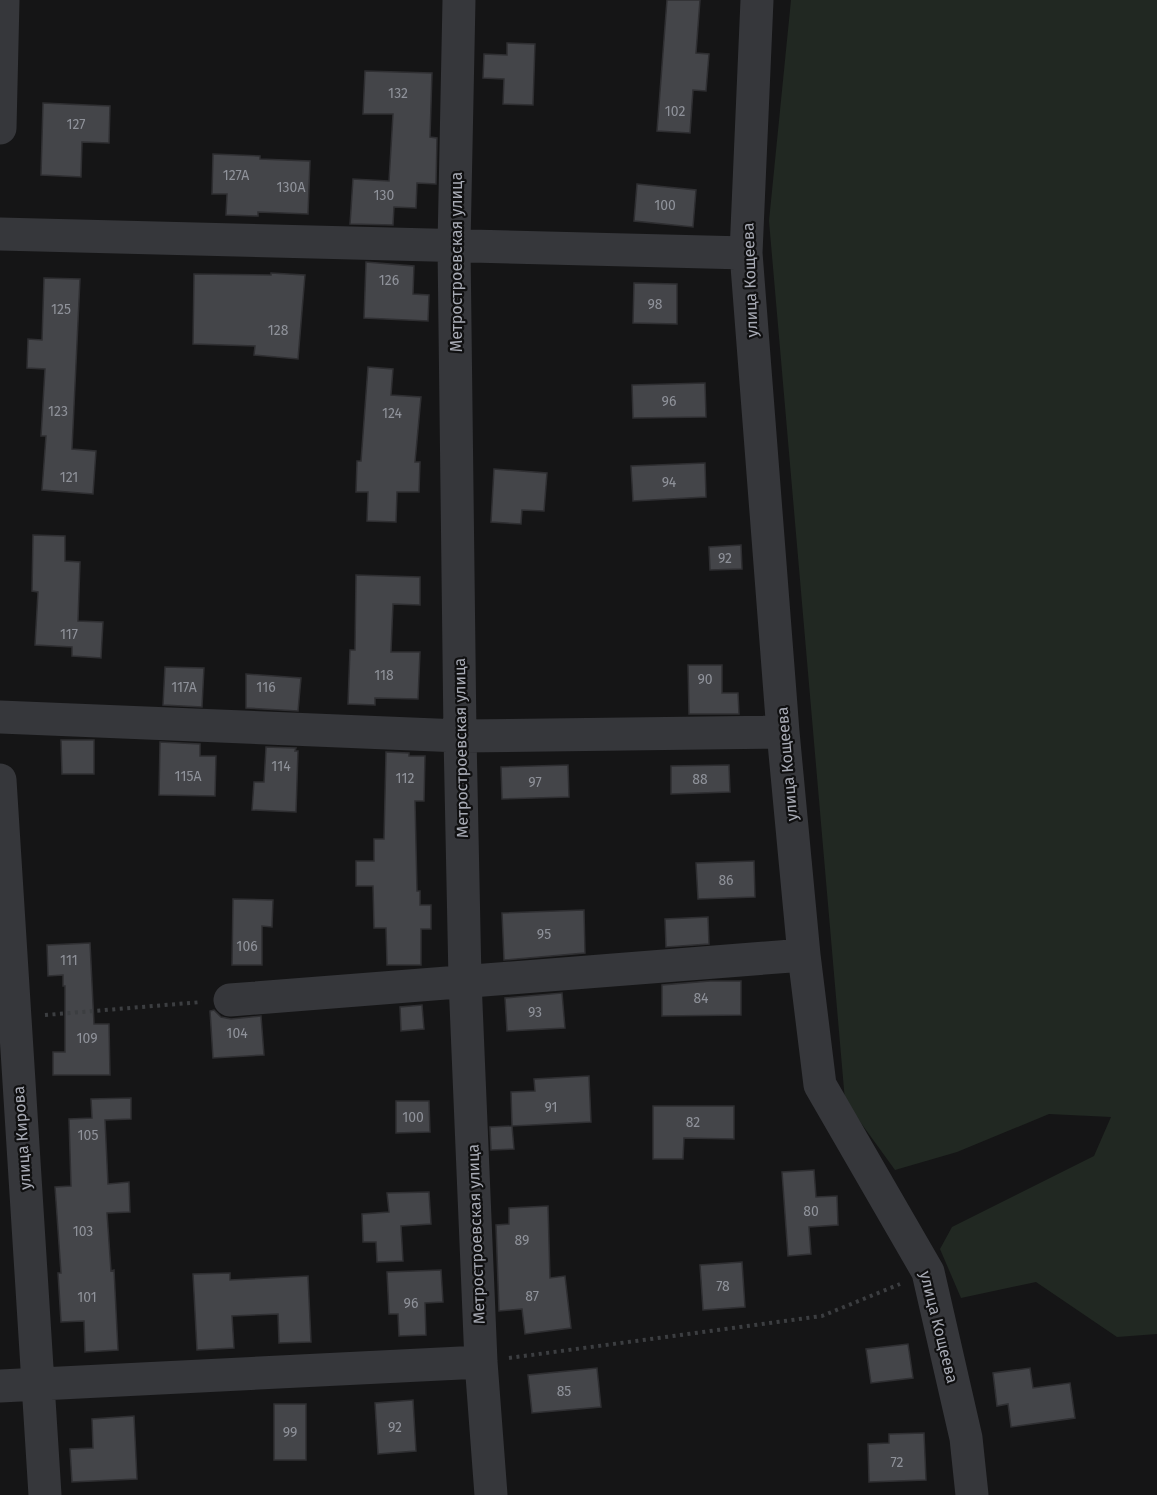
<svg xmlns="http://www.w3.org/2000/svg" width="1157" height="1495" font-family="'Fira Sans',sans-serif">
  <style>
    .green { fill: #212822 }
    .building { fill: #444549; stroke: #2f2f32; stroke-width: 1.5 }
    .lines { fill: none; stroke-linecap: round; stroke-linejoin: round }
    .path { stroke: #3c3e41; stroke-width: 4; stroke-dasharray: 3 4.5; stroke-linecap: butt }
    .minor { stroke: #36373b; stroke-width: 33 }
    .labels { text-anchor: middle; dominant-baseline: central; stroke-width: 4.5; stroke-linejoin: round; paint-order: stroke }
    .number-label { font-size: 14px; fill: #8f929a }
    .street-label { font-size: 16px; fill: #a8abb5; stroke: #101011 }
  </style>
  <rect width="100%" height="100%" fill="#151516"/>
  <path class="green" d="M 791,0 L 1157,0 L 1157,1334 L 1117,1337 L 1036,1282 L 961,1298 L 940,1249 L 952,1227 L 1094,1156 L 1111,1117 L 1049,1114 L 957,1152 L 895,1170 L 845,1101 L 769,221 Z"/>
  <path class="building" d="M 667,0 L 700,0 L 696,53 L 709,54 L 706,91 L 693,90 L 690,133 L 657,131 Z
    M 507,43 L 535,44 L 533,105 L 503,104 L 504,79 L 483,78 L 484,54 L 507,55 Z
    M 365,71 L 432,73 L 430,137 L 437,138 L 436,184 L 417,183 L 416,208 L 394,207 L 393,225 L 350,224 L 353,179 L 389,181 L 393,114 L 363,114 Z
    M 43,103 L 110,106 L 109,143 L 82,142 L 81,177 L 41,175 Z
    M 213,154 L 260,156 L 260,159 L 310,161 L 308,214 L 258,212 L 258,216 L 226,215 L 227,194 L 212,194 Z
    M 637,184 L 696,190 L 693,227 L 634,221 Z
    M 366,262 L 414,266 L 413,294 L 429,295 L 428,321 L 364,318 Z
    M 271,273 L 305,275 L 298,359 L 254,355 L 255,346 L 193,344 L 194,274 L 271,275 Z
    M 44,278 L 80,279 L 72,449 L 96,451 L 93,494 L 42,490 L 46,436 L 41,436 L 45,369 L 27,368 L 28,339 L 42,340 Z
    M 634,283 L 677,284 L 677,324 L 633,323 Z
    M 368,367 L 393,369 L 391,395 L 421,397 L 415,462 L 420,462 L 419,492 L 397,492 L 396,522 L 367,521 L 368,492 L 356,492 L 357,461 L 361,461 Z
    M 705,383 L 706,417 L 633,418 L 632,385 Z
    M 705,463 L 706,497 L 633,501 L 631,466 Z
    M 494,469 L 547,473 L 544,511 L 522,510 L 521,524 L 491,522 Z
    M 33,535 L 65,536 L 65,561 L 80,562 L 78,621 L 103,622 L 101,658 L 72,656 L 72,647 L 35,645 L 38,592 L 32,591 Z
    M 741,545 L 742,569 L 710,570 L 709,547 Z
    M 356,575 L 420,577 L 420,605 L 393,604 L 391,652 L 420,652 L 418,699 L 375,698 L 375,705 L 348,704 L 350,650 L 355,650 Z
    M 688,665 L 722,665 L 722,693 L 738,693 L 739,714 L 689,714 Z
    M 165,667 L 204,668 L 202,707 L 163,705 Z
    M 246,674 L 301,678 L 298,711 L 246,708 Z
    M 61,740 L 94,740 L 94,774 L 62,774 Z
    M 160,742 L 200,744 L 200,756 L 216,756 L 215,796 L 159,795 Z
    M 266,747 L 296,748 L 295,751 L 298,751 L 296,812 L 252,810 L 254,782 L 264,782 Z
    M 386,752 L 409,753 L 409,756 L 425,756 L 424,801 L 415,801 L 417,891 L 420,891 L 420,905 L 431,905 L 431,929 L 421,929 L 421,965 L 387,965 L 386,928 L 374,928 L 373,886 L 356,886 L 356,861 L 374,861 L 374,839 L 384,839 Z
    M 568,765 L 569,797 L 502,799 L 501,767 Z
    M 729,765 L 730,792 L 671,794 L 671,766 Z
    M 754,861 L 755,897 L 698,899 L 696,863 Z
    M 233,899 L 273,900 L 272,927 L 262,926 L 262,965 L 232,965 Z
    M 584,910 L 585,953 L 504,960 L 502,913 Z
    M 708,917 L 709,944 L 666,947 L 665,919 Z
    M 90,943 L 94,1024 L 109,1024 L 110,1075 L 53,1075 L 53,1052 L 65,1052 L 65,986 L 63,986 L 63,975 L 48,976 L 47,945 Z
    M 710,981 L 741,981 L 741,1015 L 662,1016 L 662,985 Z
    M 562,993 L 565,1028 L 507,1031 L 505,998 Z
    M 422,1005 L 424,1029 L 401,1031 L 400,1007 Z
    M 214,1010 L 221,1017 L 231,1019 L 261,1016 L 264,1055 L 213,1058 L 210,1011 Z
    M 589,1076 L 591,1122 L 512,1126 L 511,1092 L 535,1091 L 534,1079 Z
    M 131,1098 L 131,1119 L 105,1120 L 108,1184 L 129,1182 L 130,1212 L 107,1213 L 111,1271 L 114,1270 L 118,1350 L 85,1352 L 84,1321 L 61,1322 L 58,1273 L 61,1273 L 55,1187 L 71,1186 L 69,1119 L 92,1118 L 91,1099 Z
    M 396,1101 L 429,1101 L 430,1132 L 396,1133 Z
    M 653,1106 L 734,1106 L 734,1139 L 684,1138 L 683,1159 L 653,1159 Z
    M 512,1126 L 514,1149 L 491,1150 L 490,1127 Z
    M 814,1170 L 816,1197 L 837,1196 L 838,1225 L 809,1227 L 811,1254 L 788,1256 L 782,1172 Z
    M 429,1192 L 431,1224 L 401,1226 L 403,1261 L 377,1262 L 376,1242 L 363,1242 L 362,1214 L 389,1212 L 387,1193 Z
    M 548,1206 L 550,1278 L 565,1276 L 571,1328 L 525,1334 L 522,1309 L 499,1311 L 496,1225 L 509,1224 L 509,1208 Z
    M 742,1262 L 745,1307 L 703,1310 L 700,1265 Z
    M 441,1270 L 443,1302 L 425,1303 L 426,1335 L 399,1336 L 398,1314 L 389,1314 L 387,1272 Z
    M 230,1273 L 230,1280 L 308,1276 L 311,1342 L 279,1343 L 278,1314 L 232,1316 L 234,1348 L 197,1350 L 193,1274 Z
    M 908,1344 L 913,1378 L 871,1383 L 866,1349 Z
    M 597,1368 L 601,1407 L 532,1413 L 528,1375 Z
    M 1030,1368 L 1033,1388 L 1070,1383 L 1075,1418 L 1011,1427 L 1008,1404 L 997,1406 L 993,1373 Z
    M 413,1400 L 416,1451 L 378,1454 L 375,1403 Z
    M 274,1404 L 306,1404 L 306,1460 L 274,1460 Z
    M 134,1416 L 137,1479 L 72,1482 L 70,1449 L 93,1448 L 92,1419 Z
    M 924,1433 L 926,1480 L 869,1482 L 868,1444 L 889,1443 L 889,1434 Z"/>
  <g class="lines">
    <path class="path" d="M 45,1015 L 202,1002
      M 509,1358 L 822,1316 L 900,1284"/>
    <path class="minor" d="M 459,0 L 454,245 L 460,736 L 465,980 L 481,1362 L 491,1495
      M 757,0 L 746,253 L 783,732 L 804,955 L 820,1085 L 928,1272 L 966,1438 L 972,1495
      M 0,128 L 3,0
      M 0,234 L 746,253
      M 0,717 L 460,736 L 783,732
      M 0,780 L 45,1495
      M 230,1000 L 804,955
      M 0,1386 L 481,1362"/>
  </g>
  <g class="labels">
    <g class="number-label">
      <text x="398" y="93">132</text>
      <text x="675" y="111">102</text>
      <text x="76" y="124">127</text>
      <text x="236" y="175">127А</text>
      <text x="291" y="187">130А</text>
      <text x="384" y="195">130</text>
      <text x="665" y="205">100</text>
      <text x="389" y="280">126</text>
      <text x="655" y="304">98</text>
      <text x="61" y="309">125</text>
      <text x="278" y="330">128</text>
      <text x="669" y="401">96</text>
      <text x="58" y="411">123</text>
      <text x="392" y="413">124</text>
      <text x="69" y="477">121</text>
      <text x="669" y="482">94</text>
      <text x="725" y="558">92</text>
      <text x="69" y="634">117</text>
      <text x="384" y="675">118</text>
      <text x="705" y="679">90</text>
      <text x="184" y="687">117А</text>
      <text x="266" y="687">116</text>
      <text x="281" y="766">114</text>
      <text x="188" y="776">115А</text>
      <text x="405" y="778">112</text>
      <text x="700" y="779">88</text>
      <text x="535" y="782">97</text>
      <text x="726" y="880">86</text>
      <text x="544" y="934">95</text>
      <text x="247" y="946">106</text>
      <text x="69" y="960">111</text>
      <text x="701" y="998">84</text>
      <text x="535" y="1012">93</text>
      <text x="237" y="1033">104</text>
      <text x="87" y="1038">109</text>
      <text x="551" y="1107">91</text>
      <text x="413" y="1117">100</text>
      <text x="693" y="1122">82</text>
      <text x="88" y="1135">105</text>
      <text x="811" y="1211">80</text>
      <text x="83" y="1231">103</text>
      <text x="522" y="1240">89</text>
      <text x="723" y="1286">78</text>
      <text x="532" y="1296">87</text>
      <text x="87" y="1297">101</text>
      <text x="411" y="1303">96</text>
      <text x="564" y="1391">85</text>
      <text x="395" y="1427">92</text>
      <text x="290" y="1432">99</text>
      <text x="897" y="1462">72</text>
    </g>
    <g class="street-label">
      <text transform="translate(456 262) rotate(-90)">Метростроевская улица</text>
      <text transform="translate(750 280) rotate(-92)">улица Кощеева</text>
      <text transform="translate(461 748) rotate(-91)">Метростроевская улица</text>
      <text transform="translate(787 764) rotate(-95)">улица Кощеева</text>
      <text transform="translate(22 1138) rotate(-94)">улица Кирова</text>
      <text transform="translate(476 1234) rotate(-92)">Метростроевская улица</text>
      <text transform="translate(939 1327) rotate(76)">улица Кощеева</text>
    </g>
  </g>
</svg>
